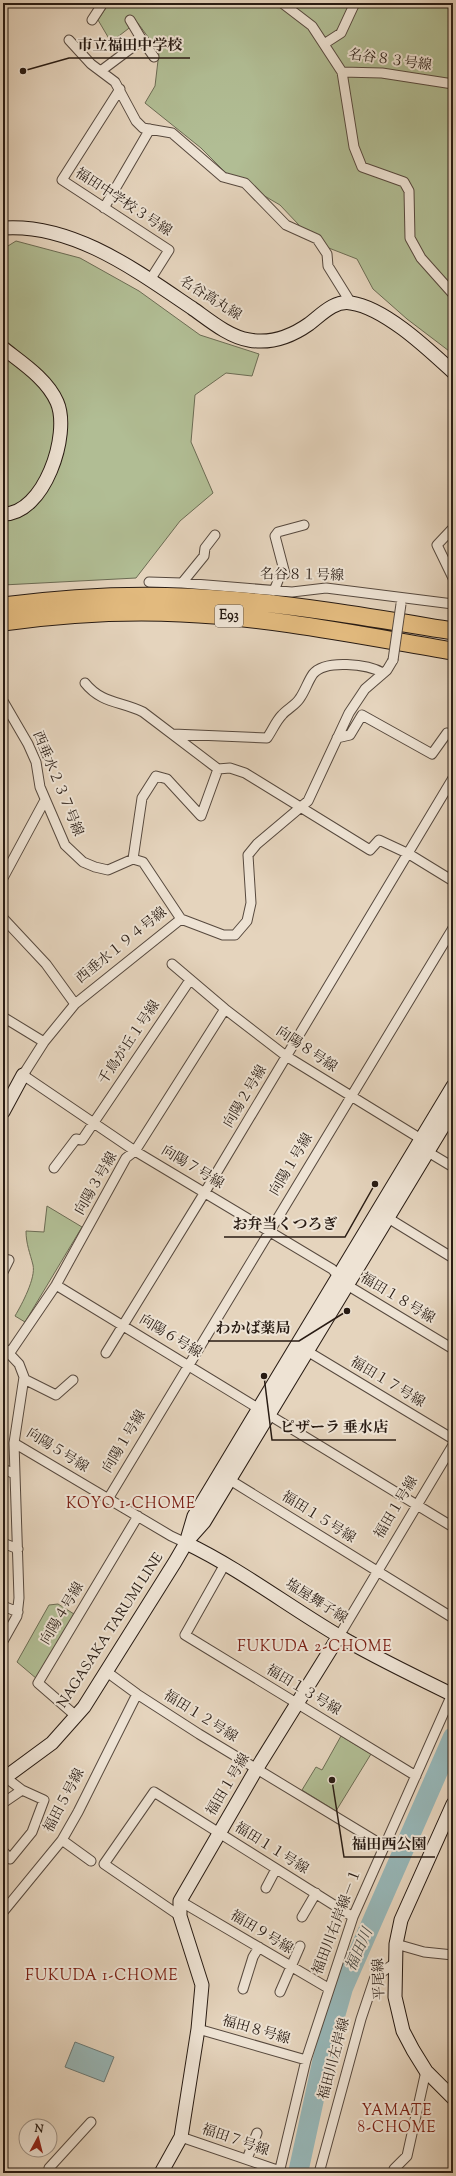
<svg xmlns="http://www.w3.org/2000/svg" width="456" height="2176" font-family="'Sorts Mill Goudy','Noto Serif JP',serif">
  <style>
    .green { fill: #b1bd94; stroke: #6c6c54 }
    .water { fill: #97b7b8; stroke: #6b7976 }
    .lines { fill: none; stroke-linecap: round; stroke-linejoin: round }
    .river { stroke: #97b7b8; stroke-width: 20 }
    .street-casing { stroke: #57493e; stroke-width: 11 }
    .secondary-casing { stroke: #281b13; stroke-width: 15 }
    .highway-casing { stroke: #281b13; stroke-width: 19 }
    .street { stroke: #eee3d4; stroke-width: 9 }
    .secondary { stroke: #eee3d4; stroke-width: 13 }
    .highway { stroke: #e2ba7e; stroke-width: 17 }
    .street-bridge-casing { stroke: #57493e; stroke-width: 11; stroke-linecap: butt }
    .street-bridge { stroke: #eee3d4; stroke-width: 9 }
    .labels { text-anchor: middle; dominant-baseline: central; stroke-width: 4; stroke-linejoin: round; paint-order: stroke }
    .shield { fill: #eee3d4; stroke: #63574d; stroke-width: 1 }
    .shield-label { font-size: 13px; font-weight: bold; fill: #281b13 }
    .street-label { font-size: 14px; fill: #281b13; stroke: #eee3d4 }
    .neighbourhood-label { font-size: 15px; letter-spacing: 1px; fill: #7a1f14; stroke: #eee3d4 }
    .water-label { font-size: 15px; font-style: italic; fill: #494a45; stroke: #eee3d4 }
    .leader { fill: none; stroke: #281b13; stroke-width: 1.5 }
    .callout-dot { fill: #281b13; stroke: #eee3d4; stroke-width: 1.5 }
    .callout-label { font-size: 15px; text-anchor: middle; font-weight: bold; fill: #281b13; stroke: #eee3d4; stroke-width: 4; stroke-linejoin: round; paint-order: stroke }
  </style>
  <rect width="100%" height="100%" fill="#e5d4bd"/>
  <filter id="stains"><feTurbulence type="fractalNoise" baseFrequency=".005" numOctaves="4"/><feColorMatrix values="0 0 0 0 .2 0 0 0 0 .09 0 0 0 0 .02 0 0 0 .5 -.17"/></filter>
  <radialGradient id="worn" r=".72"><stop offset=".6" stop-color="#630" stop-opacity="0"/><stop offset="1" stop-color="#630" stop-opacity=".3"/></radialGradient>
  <path class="green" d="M 109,3 L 453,3 L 453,354 L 407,319 L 373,289 L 357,259 L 316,243 L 280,205 L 227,174 L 201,148 L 145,103 L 155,86 L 159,52 L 137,22 L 111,42 L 98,20 Z
    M 16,241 L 80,258 L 139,291 L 200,335 L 259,354 L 252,376 L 226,373 L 195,395 L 191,442 L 213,493 L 180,521 L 136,578 L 3,585 L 3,249 Z
    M 47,1206 L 82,1227 L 25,1322 L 15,1316 C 22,1304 36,1278 33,1265 C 30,1253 26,1244 26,1231 L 44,1232 Z
    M 58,1604 L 74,1614 L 37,1679 L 17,1662 L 49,1605 Z
    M 341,1736 L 371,1754 L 336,1811 L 302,1790 L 316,1767 L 322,1770 Z"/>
  <path class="water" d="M 75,2042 L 114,2057 L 104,2082 L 65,2067 Z"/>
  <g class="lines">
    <path class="river" d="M 298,2173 L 323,2058 L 343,1988 L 453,1737"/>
    <defs>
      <path id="street" d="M 282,3 L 312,26 L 342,72 L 382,73 L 453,84
        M 92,20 L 103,3
        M 130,20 L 142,40
        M 69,40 L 91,64 L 115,82 L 136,121 L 143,128 L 172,133 L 223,177 L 245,183 L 286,225 L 317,239 L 327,254 L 328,266 L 351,303
        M 324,44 L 341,33 L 354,5 L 353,3
        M 102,70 L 142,40 L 154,57
        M 342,72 L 354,147 L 362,167 L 404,182 L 409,191 L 410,238 L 421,258 L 453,294
        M 120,89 L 62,180 L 169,250 L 150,280
        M 104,208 L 150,129
        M 453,528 L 437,545 L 453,578
        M 149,582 L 182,583 L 292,592 L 326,588 L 453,604
        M 182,583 L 204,556 L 205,548 L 215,535
        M 274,591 L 279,578 L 285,574 L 275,536 L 278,532 L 304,525
        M 85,683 C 102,704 121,701 143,712 L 218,769 L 230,768 L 245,773 L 370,850 L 379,840 L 409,854 L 453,881
        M 3,701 L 28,744 L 36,762 L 40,787 L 65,845 L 83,862 L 95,867 L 108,870 L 133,859 L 143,862 L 181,919
        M 173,734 L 267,738 C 272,731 276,721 282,715 C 287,709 296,705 300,698 C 305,691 308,681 313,674 C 325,659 368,664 383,673
        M 337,738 L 350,735 L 362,715 L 432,754 L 447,733
        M 133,859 L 142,798 L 156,776 L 167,779 L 201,816 L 218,769
        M 3,878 L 45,800
        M 3,918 L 46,964 L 75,1004
        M 181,919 L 75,1004 L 44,1042 L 23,1075 L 135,1151 L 332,1269 L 347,1285 L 453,1349
        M 181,919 L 223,935 L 235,935 L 247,921 L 251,903 L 248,855 L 257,844 L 308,801 L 349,713 L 365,689 L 387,670 L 393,660
        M 172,964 L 225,1009 L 286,1056 L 421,1139 L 428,1152 L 453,1167
        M 3,1017 L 44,1042
        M 54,1168 L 76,1139 L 82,1140 L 190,980
        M 388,1218 L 453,1258
        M 3,1259 L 9,1260 L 3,1272
        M 56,1285 L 453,1527
        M 3,1347 L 19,1364 L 24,1377 L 14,1443 L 171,1536 L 186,1543
        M 307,1351 L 453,1439
        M 106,1353 L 205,1192 L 453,778
        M 9,1354 L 56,1285 L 126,1158 L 135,1151 L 225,1009
        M 24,1379 L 56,1395 L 73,1380
        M 3,1469 L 15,1474
        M 230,1480 L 453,1618
        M 108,1499 L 453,928
        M 3,1543 L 18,1549
        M 225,1564 L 185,1635 L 416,1776
        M 3,1606 L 18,1612
        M 339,1636 L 453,1445
        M 3,1641 L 17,1616 L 19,1598 L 14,1443
        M 107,1672 L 137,1694 L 199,1734 L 384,1846
        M 76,1716 L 38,1683 L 138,1516
        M 5,1777 L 22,1790
        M 3,1803 L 22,1790 L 44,1800 L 32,1832 L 10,1859 L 3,1851
        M 62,1840 L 91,1861
        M 266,1888 L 276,1869
        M 180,1901 L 328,1988
        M 3,1912 L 62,1840 L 78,1812 L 137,1694
        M 180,1916 L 104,1864 L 154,1792 L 353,1917
        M 302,1917 L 316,1893
        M 396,1944 L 424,1952 L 453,1955
        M 243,1989 L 253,1957 L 259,1947
        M 280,1992 L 300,1946
        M 198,2029 L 306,2060
        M 181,2137 L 280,2171
        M 247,2159 L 257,2133
        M 48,2173 L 49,2168 L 91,2122
        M 279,2173 L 306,2060 L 353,1917 L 453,1692
        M 319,2173 L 361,2019 L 375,1977 L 395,1963
        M 394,2173 L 394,2169 L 407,2156 L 426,2071"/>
      <path id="secondary" d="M 3,228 C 73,223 137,271 192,308 C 209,320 229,337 249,340 C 271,344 292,336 309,324 C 321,315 334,300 351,303 C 385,308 428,349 453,372
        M 3,348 C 22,363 47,379 57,402 C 71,434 44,515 3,514
        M 3,1112 L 23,1075
        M 188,1540 L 204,1522 L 453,1110
        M 186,1543 C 240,1569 288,1606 339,1636 C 376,1658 415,1676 453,1695
        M 3,1779 L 52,1743 L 84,1707 L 175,1562 L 186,1543 L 194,1516 L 453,1086
        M 453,1804 L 401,1920 L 396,1944 L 395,1997 L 403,2031 L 413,2050 L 426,2071 L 453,2098
        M 161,2173 L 181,2137 L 198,2029 L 202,1985 L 180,1916 L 180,1901 L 257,1768 L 339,1636"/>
      <path id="highway" d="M 3,606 C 78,596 155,593 230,600 C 305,606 379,619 453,631
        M 3,622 C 62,614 121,610 181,613 C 272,617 363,636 453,651"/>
    </defs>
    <use href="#street" class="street-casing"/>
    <use href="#secondary" class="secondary-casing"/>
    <use href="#highway" class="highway-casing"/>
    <use href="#street" class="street"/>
    <use href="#secondary" class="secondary"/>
    <use href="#highway" class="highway"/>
    <defs>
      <path id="street-bridge" d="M 393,660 L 401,604"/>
    </defs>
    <use href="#street-bridge" class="street-bridge-casing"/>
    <use href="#street-bridge" class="street-bridge"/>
  </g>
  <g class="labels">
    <rect class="shield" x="215" y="605" width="28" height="22" rx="3"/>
    <g class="shield-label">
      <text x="229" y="616">E93</text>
    </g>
    <g class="street-label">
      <text transform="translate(390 61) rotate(8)">名谷８３号線</text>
      <text transform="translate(123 203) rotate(33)">福田中学校３号線</text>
      <text transform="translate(210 299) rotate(32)">名谷高丸線</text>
      <text transform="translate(302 576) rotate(1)">名谷８１号線</text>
      <text transform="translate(57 784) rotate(68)">西垂水２３７号線</text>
      <text transform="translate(122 946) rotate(-39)">西垂水１９４号線</text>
      <text transform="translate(130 1043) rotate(-56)">千鳥が丘１号線</text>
      <text transform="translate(306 1050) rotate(34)">向陽８号線</text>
      <text transform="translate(246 1097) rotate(-59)">向陽２号線</text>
      <text transform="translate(292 1165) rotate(-59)">向陽１号線</text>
      <text transform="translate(192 1168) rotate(31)">向陽７号線</text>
      <text transform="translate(97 1184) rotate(-60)">向陽３号線</text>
      <text transform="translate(397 1299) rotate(31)">福田１８号線</text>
      <text transform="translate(170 1337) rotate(31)">向陽６号線</text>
      <text transform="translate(387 1383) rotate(31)">福田１７号線</text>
      <text transform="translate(125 1442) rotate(-59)">向陽１号線</text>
      <text transform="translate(57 1451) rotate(32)">向陽５号線</text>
      <text transform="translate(397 1508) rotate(-59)">福田１号線</text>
      <text transform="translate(318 1518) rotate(32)">福田１５号線</text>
      <text transform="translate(316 1602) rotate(32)">塩屋舞子線</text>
      <text transform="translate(63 1614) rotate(-59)">向陽４号線</text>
      <text transform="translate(111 1631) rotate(-57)">NAGASAKA TARUMI LINE</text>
      <text transform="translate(303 1691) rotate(31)">福田１３号線</text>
      <text transform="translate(200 1717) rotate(32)">福田１２号線</text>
      <text transform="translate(229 1785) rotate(-59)">福田１号線</text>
      <text transform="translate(65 1801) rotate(-62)">福田５号線</text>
      <text transform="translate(271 1849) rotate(32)">福田１１号線</text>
      <text transform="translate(338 1922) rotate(-69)">福田川右岸線－１</text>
      <text transform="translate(261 1933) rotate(31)">福田９号線</text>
      <text transform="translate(380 1979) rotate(-92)">平尾線</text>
      <text transform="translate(256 2031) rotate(16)">福田８号線</text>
      <text transform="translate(335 2059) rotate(-75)">福田川左岸線</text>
      <text transform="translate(235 2141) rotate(19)">福田７号線</text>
    </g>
    <g class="neighbourhood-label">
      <text x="131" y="1504">KOYO 1-CHOME</text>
      <text x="315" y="1647">FUKUDA 2-CHOME</text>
      <text x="102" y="1976">FUKUDA 1-CHOME</text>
      <text x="397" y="2111">YAMATE<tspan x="397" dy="17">8-CHOME</tspan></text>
    </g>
    <g class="water-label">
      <text transform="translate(360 1950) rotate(-66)">福田川</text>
    </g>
  </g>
  <path class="leader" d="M23 71L69 58H190M375 1184L345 1237H224M347 1311L299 1341H208M264 1376L272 1440H396M332 1780L344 1857H435"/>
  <g class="callout-dot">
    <circle cx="23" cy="71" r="4"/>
    <circle cx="375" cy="1184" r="4"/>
    <circle cx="347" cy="1311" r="4"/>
    <circle cx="264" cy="1376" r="4"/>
    <circle cx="332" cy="1780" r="4"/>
  </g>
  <g class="callout-label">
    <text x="130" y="50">市立福田中学校</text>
    <text x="285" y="1229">お弁当くつろぎ</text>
    <text x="253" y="1333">わかば薬局</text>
    <text x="334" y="1432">ピザーラ 垂水店</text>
    <text x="389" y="1849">福田西公園</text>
  </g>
  <rect width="456" height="2176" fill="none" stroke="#e5d4bd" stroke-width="16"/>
  <rect x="4" y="4" width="448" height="2168" fill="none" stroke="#281b13" stroke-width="2"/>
  <rect x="8" y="8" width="440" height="2160" fill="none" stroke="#281b13"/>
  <g transform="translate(38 2138) rotate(7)"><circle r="19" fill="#eee3d4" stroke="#9f9387"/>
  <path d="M0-3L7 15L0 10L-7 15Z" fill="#8f2418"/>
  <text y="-6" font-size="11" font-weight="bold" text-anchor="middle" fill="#281b13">N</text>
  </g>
  <rect width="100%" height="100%" filter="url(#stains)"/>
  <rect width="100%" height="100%" fill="url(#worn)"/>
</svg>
